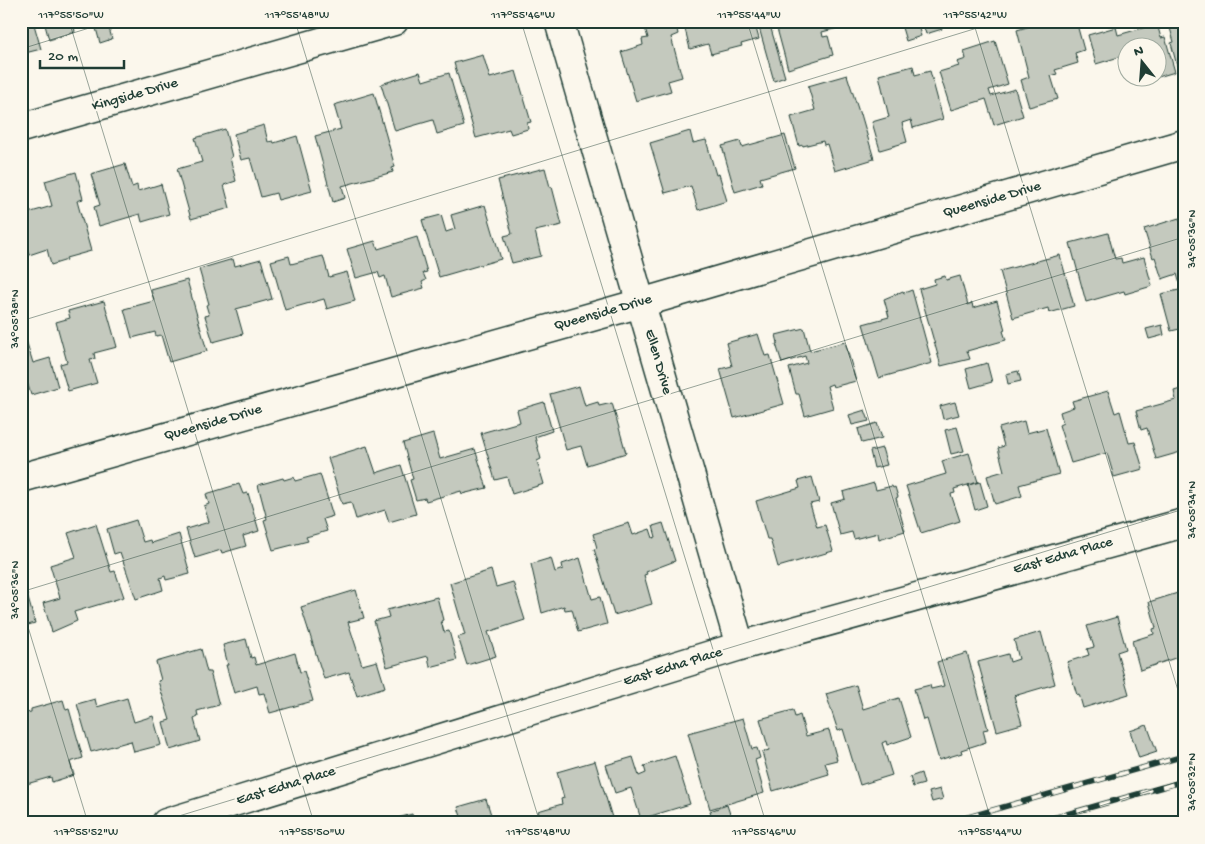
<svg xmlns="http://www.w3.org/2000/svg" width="1205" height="844" font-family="'Gochi Hand',sans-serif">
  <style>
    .building { fill: #c4c9be; stroke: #1f3d34 }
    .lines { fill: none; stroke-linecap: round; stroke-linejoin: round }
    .minor-casing { stroke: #1f3d34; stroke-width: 31 }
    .minor { stroke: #fbf7ec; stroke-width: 28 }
    .rail-casing { stroke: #1f3d34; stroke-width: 5.5 }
    .rail { stroke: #fbf7ec; stroke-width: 4; stroke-dasharray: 11; stroke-linecap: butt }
    .ticks { fill: none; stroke: #1f3d34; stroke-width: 1; stroke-opacity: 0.45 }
    .labels { text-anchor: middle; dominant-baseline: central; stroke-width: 4.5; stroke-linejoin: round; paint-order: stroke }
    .street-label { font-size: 15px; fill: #1f3d34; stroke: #fbf7ec }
    .neatline { fill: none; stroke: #1f3d34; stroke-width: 2 }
    .ticks-label { font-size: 12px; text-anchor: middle; fill: #1f3d34 }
  </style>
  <rect width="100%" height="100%" fill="#fbf7ec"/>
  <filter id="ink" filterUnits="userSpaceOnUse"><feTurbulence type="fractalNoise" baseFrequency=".02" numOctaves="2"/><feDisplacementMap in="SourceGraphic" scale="10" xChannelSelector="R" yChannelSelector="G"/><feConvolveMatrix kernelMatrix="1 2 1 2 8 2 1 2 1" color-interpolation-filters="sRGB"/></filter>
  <g filter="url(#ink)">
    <path class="building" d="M 21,21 L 33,21 L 41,49 L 21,54 Z
      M 44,21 L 90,21 L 74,26 L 75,32 L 49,40 Z
      M 94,21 L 107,21 L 112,39 L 100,43 Z
      M 643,21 L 675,21 L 678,34 L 671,37 L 682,77 L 668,81 L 671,91 L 636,101 L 621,52 L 643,45 L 642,39 L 648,38 Z
      M 683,21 L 754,21 L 759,39 L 741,44 L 742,46 L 711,54 L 708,44 L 690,49 Z
      M 775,21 L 836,21 L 838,28 L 822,32 L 823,37 L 828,36 L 833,55 L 788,69 Z
      M 900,21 L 917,21 L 921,36 L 906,41 Z
      M 922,21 L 939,21 L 942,29 L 926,34 Z
      M 1047,21 L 1076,21 L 1084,50 L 1075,53 L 1078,63 L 1055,70 L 1057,74 L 1051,76 L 1058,99 L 1029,107 L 1021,80 L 1029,77 L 1017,30 Z
      M 1168,21 L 1184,21 L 1184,69 L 1178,70 L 1171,43 L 1174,42 Z
      M 769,22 L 785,77 L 774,81 L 758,24 Z
      M 1157,24 L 1161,38 L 1165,37 L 1175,72 L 1158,77 L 1158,48 L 1128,48 L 1128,68 L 1126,62 L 1121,63 L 1119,57 L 1096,64 L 1088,35 L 1116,27 L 1118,35 Z
      M 995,41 L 1008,84 L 989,90 L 991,96 L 1015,89 L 1023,116 L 994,125 L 986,99 L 951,110 L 939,72 L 959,66 L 957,62 L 966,59 L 964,51 Z
      M 483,55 L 490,78 L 516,71 L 531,122 L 527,123 L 528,129 L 511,134 L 509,129 L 476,138 L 454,63 Z
      M 913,66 L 915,75 L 930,71 L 943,119 L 913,128 L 911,120 L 902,123 L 907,142 L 880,150 L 872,122 L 889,117 L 879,75 Z
      M 420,72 L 423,81 L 449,73 L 464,126 L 437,134 L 433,120 L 395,131 L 381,84 Z
      M 847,75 L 860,115 L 861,114 L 874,159 L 835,171 L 827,144 L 824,145 L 823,141 L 803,146 L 803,145 L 799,146 L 791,117 L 815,110 L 808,86 Z
      M 1130,78 L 1154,78 L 1132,84 Z
      M 374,93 L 395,167 L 392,168 L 393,172 L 342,186 L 345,198 L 333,202 L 315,136 L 341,129 L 334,105 Z
      M 264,125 L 268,142 L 273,141 L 274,143 L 297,136 L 312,191 L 278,200 L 276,193 L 261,197 L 250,158 L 241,160 L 234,134 Z
      M 225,129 L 232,157 L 230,158 L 236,181 L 224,185 L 230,208 L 191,219 L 177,169 L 202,162 L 195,138 Z
      M 690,131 L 693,143 L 706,140 L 716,175 L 719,174 L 727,201 L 698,210 L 691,186 L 665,193 L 650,143 Z
      M 785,135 L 795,168 L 760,178 L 762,184 L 735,192 L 722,146 L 740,141 L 742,147 Z
      M 125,164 L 132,187 L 137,185 L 138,191 L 161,184 L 169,214 L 142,222 L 140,214 L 99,226 L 94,207 L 100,205 L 91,174 Z
      M 545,168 L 550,187 L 552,187 L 562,225 L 535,231 L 541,256 L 512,263 L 504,236 L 512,234 L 498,180 Z
      M 76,172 L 83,199 L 77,201 L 91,251 L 66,258 L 67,260 L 51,265 L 47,249 L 29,255 L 21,229 L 21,215 L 52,206 L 45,181 Z
      M 485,205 L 501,259 L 439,277 L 422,220 L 441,215 L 446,232 L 455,229 L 451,215 Z
      M 1179,218 L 1184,231 L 1184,287 L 1181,288 L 1177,274 L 1162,279 L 1155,257 L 1153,258 L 1144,229 Z
      M 1108,233 L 1115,259 L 1121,258 L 1122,263 L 1144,257 L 1152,286 L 1125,294 L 1124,291 L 1086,302 L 1070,243 Z
      M 417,237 L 427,272 L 423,273 L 426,280 L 422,282 L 424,288 L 391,297 L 385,276 L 380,278 L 378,272 L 356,278 L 347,249 L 375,241 L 378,249 Z
      M 1060,255 L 1074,306 L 1049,313 L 1048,308 L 1013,318 L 1000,271 Z
      M 289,256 L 291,264 L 323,256 L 329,277 L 347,272 L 355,301 L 327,309 L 324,299 L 285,310 L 271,261 Z
      M 233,259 L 235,266 L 261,259 L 272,299 L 236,309 L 243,334 L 213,342 L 205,316 L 209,315 L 206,305 L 209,304 L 199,269 Z
      M 945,276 L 946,280 L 960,276 L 968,305 L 972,303 L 973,308 L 997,301 L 1005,330 L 1003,331 L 1006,340 L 967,351 L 970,359 L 941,366 L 919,289 L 935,284 L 934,279 Z
      M 23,279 L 28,294 L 21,296 L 21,280 Z
      M 187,280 L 207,351 L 169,362 L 161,335 L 156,336 L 155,332 L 132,338 L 124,309 L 154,301 L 151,290 Z
      M 912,290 L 932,363 L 879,378 L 863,324 L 889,317 L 884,299 L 903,291 L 904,293 Z
      M 1179,290 L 1184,309 L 1184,328 L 1171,331 L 1161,294 Z
      M 104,301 L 117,347 L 94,353 L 95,359 L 90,360 L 97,383 L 68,391 L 60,364 L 67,362 L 56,322 L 70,318 L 68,311 Z
      M 1162,325 L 1164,335 L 1149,339 L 1146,329 Z
      M 804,328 L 810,351 L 845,342 L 856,381 L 833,387 L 832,384 L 827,386 L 833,408 L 805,416 L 799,394 L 796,394 L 789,368 L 807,363 L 805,356 L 782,363 L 776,344 L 778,343 L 776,335 Z
      M 22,334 L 24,340 L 26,340 L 33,363 L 50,358 L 58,387 L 31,395 L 25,375 L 21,376 Z
      M 758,334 L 765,356 L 770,355 L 784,404 L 734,418 L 720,369 L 732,366 L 726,343 Z
      M 987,363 L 992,382 L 971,388 L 966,369 Z
      M 1018,371 L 1021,381 L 1008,384 L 1006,374 Z
      M 579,386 L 585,406 L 598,402 L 599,406 L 612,403 L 626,453 L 587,465 L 581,446 L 566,450 L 550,394 Z
      M 1184,388 L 1184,420 L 1181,421 L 1184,430 L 1184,451 L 1156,459 L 1147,428 L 1141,430 L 1136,411 L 1176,400 L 1174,391 Z
      M 1108,391 L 1115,413 L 1120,411 L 1129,443 L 1135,442 L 1143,469 L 1114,477 L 1107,453 L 1071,463 L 1059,425 L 1063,423 L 1060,412 L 1074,407 L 1072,401 Z
      M 544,402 L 552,431 L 535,437 L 541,459 L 537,461 L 544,484 L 512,494 L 507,477 L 495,480 L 481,433 L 520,422 L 517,410 Z
      M 955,402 L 959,415 L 943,419 L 940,406 Z
      M 865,410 L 869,421 L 852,425 L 849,415 Z
      M 1024,421 L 1027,433 L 1046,428 L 1059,474 L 1019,485 L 1022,496 L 995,504 L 987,476 L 1004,471 L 998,448 L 1004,446 L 999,428 Z
      M 877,423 L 882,438 L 862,443 L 858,429 Z
      M 957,427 L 964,451 L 951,454 L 945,430 Z
      M 433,434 L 440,459 L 475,449 L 487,488 L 462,494 L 461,491 L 426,501 L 425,498 L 416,500 L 410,480 L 413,479 L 403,443 Z
      M 367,446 L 376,473 L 401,465 L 416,514 L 389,522 L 385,510 L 356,519 L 351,502 L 342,504 L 328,458 Z
      M 882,448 L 887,465 L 874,468 L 870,451 Z
      M 969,453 L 978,482 L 954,489 L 955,493 L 951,494 L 960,521 L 921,533 L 906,486 L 946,474 L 942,461 Z
      M 320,474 L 333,516 L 323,519 L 327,531 L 306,537 L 308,541 L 273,550 L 264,520 L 267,519 L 258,485 L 283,478 L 284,480 L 294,477 L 295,481 Z
      M 812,477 L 819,502 L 810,504 L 817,527 L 825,525 L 833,551 L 778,567 L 770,539 L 767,539 L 756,501 L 800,488 L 798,481 Z
      M 980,482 L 987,506 L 975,510 L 968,485 Z
      M 874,483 L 876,490 L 892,486 L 893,488 L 895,487 L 898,497 L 896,498 L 905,531 L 879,539 L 878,533 L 854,539 L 852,532 L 840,535 L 831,503 L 845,499 L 843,492 Z
      M 239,484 L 243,494 L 248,493 L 259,531 L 243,536 L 246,546 L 222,553 L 221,550 L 195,558 L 186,529 L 209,522 L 204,506 L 209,504 L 206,494 Z
      M 136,520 L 143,542 L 150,540 L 151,543 L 179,534 L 190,574 L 166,580 L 165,576 L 160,578 L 163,590 L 136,599 L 120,552 L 114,554 L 107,529 Z
      M 629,523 L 633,535 L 650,529 L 653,538 L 656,537 L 653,526 L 663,523 L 675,561 L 646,572 L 647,574 L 644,575 L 652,604 L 614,615 L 594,549 L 597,548 L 593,534 Z
      M 96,524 L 111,572 L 115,571 L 124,597 L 74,612 L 77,621 L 52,632 L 43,603 L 60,598 L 50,565 L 76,557 L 68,533 Z
      M 551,558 L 555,572 L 563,569 L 562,564 L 580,558 L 592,599 L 600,597 L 607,624 L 578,632 L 572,609 L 565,610 L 564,606 L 542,613 L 531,564 Z
      M 491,570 L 496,587 L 513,582 L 525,620 L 488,632 L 496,656 L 467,665 L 458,637 L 465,635 L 450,583 Z
      M 21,573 L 35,623 L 21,627 Z
      M 356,590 L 364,618 L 348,622 L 362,665 L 377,661 L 385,687 L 357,696 L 349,672 L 324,679 L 301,607 Z
      M 1184,591 L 1184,655 L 1140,670 L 1132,641 L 1154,634 L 1153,629 L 1156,628 L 1149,602 Z
      M 437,597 L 443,620 L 441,621 L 444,632 L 449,631 L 457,660 L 430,667 L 428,656 L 387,667 L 374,621 L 389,617 L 387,610 Z
      M 1117,617 L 1126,649 L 1117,652 L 1129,694 L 1083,708 L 1079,694 L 1077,695 L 1067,662 L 1089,655 L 1087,649 L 1094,647 L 1087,626 Z
      M 1041,632 L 1055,684 L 1014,696 L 1022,724 L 997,731 L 978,662 L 1008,654 L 1010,662 L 1019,659 L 1014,640 Z
      M 246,639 L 251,658 L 254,657 L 256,665 L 295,653 L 300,672 L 304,671 L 313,701 L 270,713 L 264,693 L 259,694 L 257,686 L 234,693 L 226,665 L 228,665 L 223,645 Z
      M 201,649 L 207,672 L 210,672 L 219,705 L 197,711 L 198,717 L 194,719 L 200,741 L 170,750 L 163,722 L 170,720 L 158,681 L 161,680 L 156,662 Z
      M 967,653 L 988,729 L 983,730 L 986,742 L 961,750 L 962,753 L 939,760 L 927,719 L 923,720 L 914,689 L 930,685 L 931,689 L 944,686 L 937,662 Z
      M 856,685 L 863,709 L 899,698 L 911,737 L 887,745 L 886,741 L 882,743 L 892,775 L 860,785 L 843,729 L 838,731 L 826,694 Z
      M 127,698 L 134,722 L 153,716 L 161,745 L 134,752 L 131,741 L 91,752 L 77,704 L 95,699 L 97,707 Z
      M 63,700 L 66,710 L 69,709 L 83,758 L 70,762 L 74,775 L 52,782 L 51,777 L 23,785 L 21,714 L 31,712 L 31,709 Z
      M 793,710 L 795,717 L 800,715 L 806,736 L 829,730 L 837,760 L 825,763 L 829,774 L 773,791 L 762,752 L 769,750 L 760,719 Z
      M 743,718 L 752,749 L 757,748 L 760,758 L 755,760 L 764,793 L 710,809 L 688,733 Z
      M 1147,725 L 1157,752 L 1139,758 L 1130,731 Z
      M 675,756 L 690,804 L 641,819 L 631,788 L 615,793 L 606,765 L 633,757 L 639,776 L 646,773 L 644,766 Z
      M 595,761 L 613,821 L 608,823 L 542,823 L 538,811 L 562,804 L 561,799 L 564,798 L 557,772 Z
      M 921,773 L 924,784 L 913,787 L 910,777 Z
      M 940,789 L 943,799 L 932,802 L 929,792 Z
      M 486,799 L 493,821 L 500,819 L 501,823 L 463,823 L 458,807 Z
      M 727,805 L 733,823 L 714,823 L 710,811 Z
      M 412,814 L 414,823 L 384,823 L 383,822 Z
      M 532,816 L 534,823 L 508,823 Z"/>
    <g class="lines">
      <defs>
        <path id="minor" d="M 559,21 L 740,646
          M 21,128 L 394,21
          M 21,478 L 641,303 L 1184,144
          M 166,823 L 740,646 L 1184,523"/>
      </defs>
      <use href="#minor" class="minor-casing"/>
      <use href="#minor" class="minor"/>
      <defs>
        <path id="rail" d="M 947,823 L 1184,756
          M 1035,823 L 1184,781"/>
      </defs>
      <use href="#rail" class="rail-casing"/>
      <use href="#rail" class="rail"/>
    </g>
  </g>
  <path class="ticks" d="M 69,21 L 314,823M 295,21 L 540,823M 521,21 L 766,823M 747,21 L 992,823M 973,21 L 1184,710M 21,49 L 112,21M 21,321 L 1000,21M 21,592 L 1184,237M 21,604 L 88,823M 156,823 L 1184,509M 1045,823 L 1184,780"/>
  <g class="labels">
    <g class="street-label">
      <text transform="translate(135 95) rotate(-16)">Kingside Drive</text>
      <text transform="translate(992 200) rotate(-16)">Queenside Drive</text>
      <text transform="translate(603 313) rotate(-16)">Queenside Drive</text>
      <text transform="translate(658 362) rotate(74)">Ellen Drive</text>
      <text transform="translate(213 423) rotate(-16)">Queenside Drive</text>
      <text transform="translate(1063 556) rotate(-16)">East Edna Place</text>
      <text transform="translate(673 667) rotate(-17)">East Edna Place</text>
      <text transform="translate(286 786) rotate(-17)">East Edna Place</text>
    </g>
  </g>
  <rect width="1205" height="844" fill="none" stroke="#fbf7ec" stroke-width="55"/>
  <g transform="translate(1142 62) rotate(343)"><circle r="24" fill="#fbf7ec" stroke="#a3ada2"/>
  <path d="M0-4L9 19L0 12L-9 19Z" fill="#1f3d34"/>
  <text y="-8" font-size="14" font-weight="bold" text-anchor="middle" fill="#1f3d34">N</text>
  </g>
  <path d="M40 60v8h84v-8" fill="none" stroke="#1f3d34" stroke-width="2.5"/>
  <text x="48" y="60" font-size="15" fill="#1f3d34" stroke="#fbf7ec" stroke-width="4" paint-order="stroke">20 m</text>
  <rect x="28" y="28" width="1150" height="788" class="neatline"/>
  <g class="ticks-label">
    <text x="71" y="18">117°55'50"W</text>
    <text x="297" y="18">117°55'48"W</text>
    <text x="523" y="18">117°55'46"W</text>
    <text x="749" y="18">117°55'44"W</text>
    <text x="975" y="18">117°55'42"W</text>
    <text transform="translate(1191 239) rotate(-90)" y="4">34°05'36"N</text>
    <text transform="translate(14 319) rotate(-90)" y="4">34°05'38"N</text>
    <text transform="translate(1191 510) rotate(-90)" y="4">34°05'34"N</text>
    <text transform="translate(14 590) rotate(-90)" y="4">34°05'36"N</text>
    <text transform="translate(1191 782) rotate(-90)" y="4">34°05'32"N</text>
    <text x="86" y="835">117°55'52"W</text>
    <text x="312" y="835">117°55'50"W</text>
    <text x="538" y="835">117°55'48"W</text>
    <text x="764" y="835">117°55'46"W</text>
    <text x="990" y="835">117°55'44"W</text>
  </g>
</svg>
